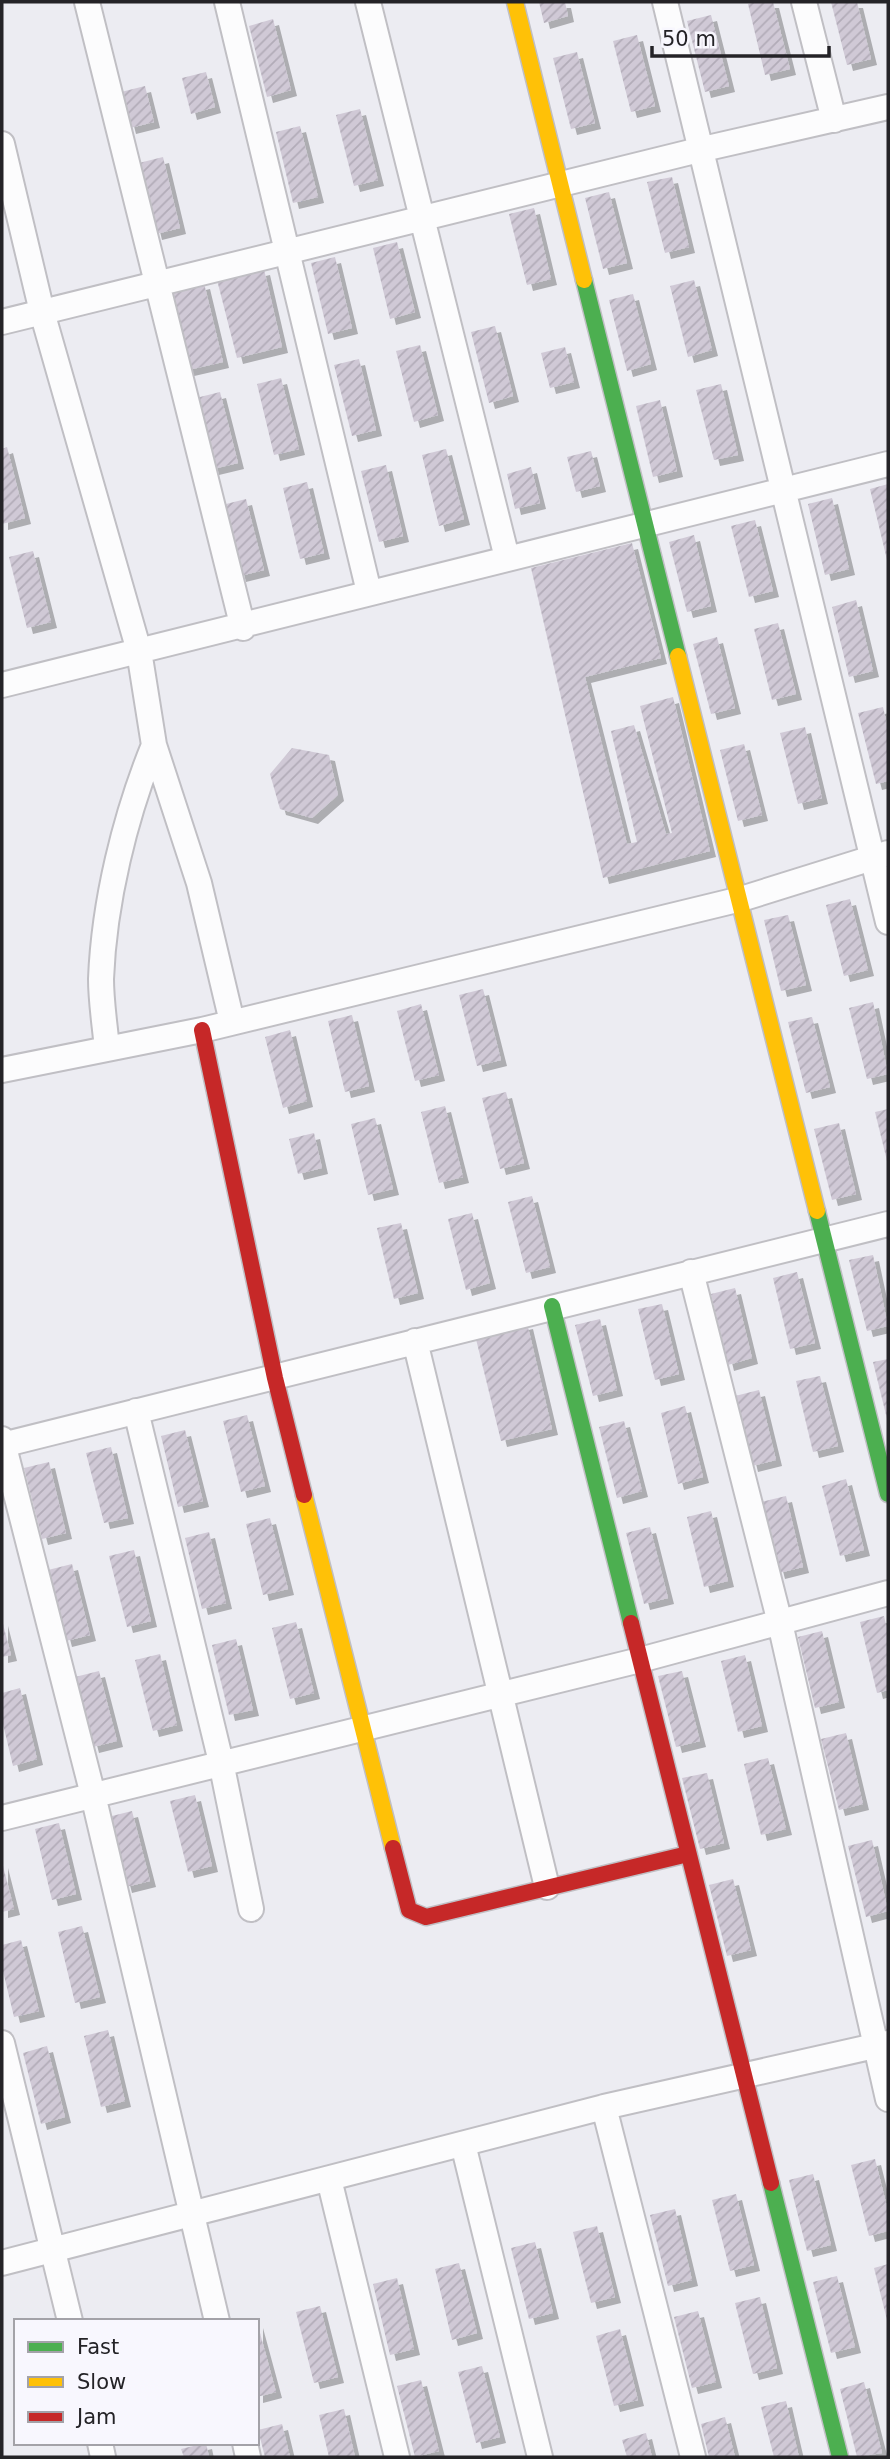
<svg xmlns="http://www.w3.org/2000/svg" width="890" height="2459" font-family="'DejaVu Sans',sans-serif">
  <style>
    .building { fill: url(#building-hatch); filter: url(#shadow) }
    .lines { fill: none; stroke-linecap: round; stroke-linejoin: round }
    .street-casing { stroke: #c0bfc4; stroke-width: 28 }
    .fast-casing { stroke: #c0bfc4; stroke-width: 19 }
    .slow-casing { stroke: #c0bfc4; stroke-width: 19 }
    .jam-casing { stroke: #c0bfc4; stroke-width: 19 }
    .street { stroke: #fcfcfd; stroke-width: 24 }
    .fast { stroke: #4caf50; stroke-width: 16 }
    .slow { stroke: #ffc107; stroke-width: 16 }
    .jam { stroke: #c62828; stroke-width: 16 }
  </style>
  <defs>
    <pattern id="building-hatch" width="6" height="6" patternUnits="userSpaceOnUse" patternTransform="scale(1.75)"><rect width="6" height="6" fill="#d0c9d6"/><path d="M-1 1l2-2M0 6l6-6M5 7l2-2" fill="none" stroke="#b2acb8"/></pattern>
    <filter id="shadow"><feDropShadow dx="6" dy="6" stdDeviation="0" flood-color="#0004"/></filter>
  </defs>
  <rect width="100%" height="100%" fill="#ececf2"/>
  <path class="building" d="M 539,2 L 565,2 L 568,16 L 544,23 Z
    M 757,2 L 773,2 L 790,69 L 765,75 L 748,4 Z
    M 831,2 L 857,2 L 871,59 L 847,65 Z
    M 711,15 L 729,86 L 705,92 L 687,21 Z
    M 273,19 L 291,90 L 267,97 L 249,26 Z
    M 637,35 L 655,106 L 631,112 L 613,41 Z
    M 577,52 L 595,123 L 571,129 L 553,58 Z
    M 206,72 L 215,107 L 191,114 L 182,78 Z
    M 145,86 L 154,122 L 130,128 L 121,92 Z
    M 360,109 L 378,180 L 354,186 L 336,115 Z
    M 300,126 L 318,197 L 293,203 L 276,132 Z
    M 163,157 L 180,228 L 156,234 L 139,163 Z
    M 672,177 L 689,247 L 665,253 L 647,182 Z
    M 609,192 L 627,263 L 603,269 L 585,198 Z
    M 534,208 L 551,279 L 527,285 L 509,214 Z
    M 397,242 L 415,312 L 390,319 L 373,248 Z
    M 335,257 L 352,328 L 328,334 L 311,263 Z
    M 264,269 L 282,347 L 237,358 L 217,280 Z
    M 694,280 L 712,350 L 688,357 L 670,286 Z
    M 204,283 L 223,362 L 184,371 L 166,292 Z
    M 633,294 L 651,364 L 627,371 L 609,300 Z
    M 495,326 L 513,396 L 489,403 L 471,332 Z
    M 420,345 L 438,415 L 414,422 L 396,351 Z
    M 565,347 L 574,382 L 550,388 L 541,353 Z
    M 359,359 L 376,430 L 352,436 L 334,365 Z
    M 281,378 L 299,449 L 274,455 L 257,384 Z
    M 721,384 L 738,455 L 714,460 L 696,390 Z
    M 220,392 L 238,463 L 213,469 L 196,398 Z
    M 660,400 L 677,471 L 653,477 L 636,406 Z
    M 7,447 L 25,518 L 2,524 L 2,449 Z
    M 446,449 L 464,519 L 439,526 L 422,455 Z
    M 591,451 L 600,486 L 576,492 L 567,457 Z
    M 386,465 L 403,536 L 379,542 L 361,471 Z
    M 531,467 L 540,503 L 515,509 L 507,474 Z
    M 307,482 L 324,553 L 300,559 L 283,488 Z
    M 888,484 L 888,560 L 887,560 L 870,489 Z
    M 832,498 L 849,569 L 825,575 L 808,504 Z
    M 246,499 L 264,570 L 240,576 L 222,505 Z
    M 755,520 L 773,591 L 749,597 L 731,526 Z
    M 694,535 L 711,606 L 687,612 L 669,542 Z
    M 632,543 L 661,658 L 585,677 L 627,844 L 637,842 L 611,731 L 634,725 L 666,834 L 672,833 L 640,706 L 673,697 L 710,851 L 603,878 L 531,568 Z
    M 33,551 L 51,622 L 27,628 L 9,557 Z
    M 856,600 L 873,671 L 849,677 L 832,607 Z
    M 778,623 L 796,694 L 772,700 L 754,629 Z
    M 717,637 L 735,708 L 711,714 L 693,644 Z
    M 883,707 L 888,729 L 888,781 L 876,784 L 858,713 Z
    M 805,727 L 822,798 L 798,804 L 780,733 Z
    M 744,744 L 762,815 L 738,821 L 720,750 Z
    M 292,748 L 329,755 L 338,795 L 312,818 L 280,809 L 270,774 Z
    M 850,899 L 868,970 L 844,976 L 826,905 Z
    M 788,915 L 806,985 L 781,991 L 764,920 Z
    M 483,989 L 501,1060 L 477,1066 L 459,995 Z
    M 873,1002 L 888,1074 L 867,1079 L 849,1008 Z
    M 421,1004 L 439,1075 L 415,1081 L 397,1011 Z
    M 352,1015 L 369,1086 L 345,1092 L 328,1021 Z
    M 812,1017 L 830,1087 L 806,1093 L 788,1022 Z
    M 290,1030 L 307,1101 L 283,1108 L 265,1037 Z
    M 506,1092 L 524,1163 L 500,1169 L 482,1098 Z
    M 445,1106 L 463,1177 L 439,1183 L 421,1112 Z
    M 888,1109 L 888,1161 L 887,1161 L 875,1112 Z
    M 375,1118 L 393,1189 L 368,1195 L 351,1124 Z
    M 839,1123 L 856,1194 L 832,1200 L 814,1129 Z
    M 314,1133 L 322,1168 L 298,1174 L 289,1139 Z
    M 532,1196 L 550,1267 L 526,1273 L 508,1202 Z
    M 472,1213 L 490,1283 L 466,1290 L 448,1219 Z
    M 401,1223 L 418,1293 L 394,1299 L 377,1228 Z
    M 873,1255 L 888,1326 L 867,1331 L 849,1260 Z
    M 797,1272 L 815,1343 L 790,1349 L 773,1278 Z
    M 735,1288 L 752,1358 L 728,1365 L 711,1294 Z
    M 662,1304 L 679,1374 L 655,1380 L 638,1309 Z
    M 600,1319 L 617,1390 L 593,1396 L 575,1325 Z
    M 527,1323 L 552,1429 L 501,1441 L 475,1335 Z
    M 888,1359 L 888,1419 L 887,1419 L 873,1362 Z
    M 820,1376 L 838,1446 L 813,1452 L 796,1381 Z
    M 759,1390 L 776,1460 L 752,1466 L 735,1396 Z
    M 685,1406 L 703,1477 L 678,1484 L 661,1413 Z
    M 247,1415 L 265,1486 L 241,1492 L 223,1421 Z
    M 624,1421 L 642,1491 L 617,1498 L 599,1427 Z
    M 185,1430 L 203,1501 L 178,1507 L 161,1436 Z
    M 111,1447 L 128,1518 L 104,1523 L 86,1453 Z
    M 49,1462 L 66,1533 L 42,1539 L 24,1468 Z
    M 846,1479 L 864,1550 L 840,1556 L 822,1486 Z
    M 786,1496 L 803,1567 L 779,1573 L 761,1502 Z
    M 711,1511 L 728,1581 L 704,1587 L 687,1517 Z
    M 270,1518 L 288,1589 L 263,1595 L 246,1524 Z
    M 650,1527 L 668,1598 L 644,1604 L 626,1533 Z
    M 209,1532 L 226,1603 L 202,1609 L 185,1538 Z
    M 134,1550 L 151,1621 L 127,1627 L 109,1556 Z
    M 72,1564 L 90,1635 L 66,1641 L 48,1570 Z
    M 884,1616 L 888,1634 L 888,1690 L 877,1693 L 860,1622 Z
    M 2,1620 L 11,1655 L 2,1657 Z
    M 296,1622 L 314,1693 L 290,1699 L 272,1628 Z
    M 822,1631 L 839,1702 L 815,1708 L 798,1637 Z
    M 236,1639 L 253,1710 L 229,1715 L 212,1645 Z
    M 160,1654 L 177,1725 L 153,1731 L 135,1660 Z
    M 745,1655 L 762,1726 L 738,1732 L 721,1661 Z
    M 99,1671 L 117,1741 L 93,1747 L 75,1677 Z
    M 682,1671 L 700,1741 L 676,1747 L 658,1676 Z
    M 20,1688 L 37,1759 L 13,1766 L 2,1720 L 2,1693 Z
    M 846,1733 L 863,1804 L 839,1810 L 821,1739 Z
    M 768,1758 L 786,1829 L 761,1835 L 744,1764 Z
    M 707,1773 L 724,1843 L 700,1849 L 682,1778 Z
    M 195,1795 L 212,1866 L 188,1872 L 170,1801 Z
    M 132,1811 L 150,1881 L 126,1887 L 108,1817 Z
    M 59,1823 L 76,1894 L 52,1900 L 35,1829 Z
    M 872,1840 L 888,1911 L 866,1917 L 848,1846 Z
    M 2,1862 L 14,1909 L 2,1912 Z
    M 733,1879 L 751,1950 L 727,1956 L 709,1885 Z
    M 82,1926 L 100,1997 L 75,2003 L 58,1932 Z
    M 21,1940 L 39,2011 L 14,2017 L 2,1967 L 2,1945 Z
    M 108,2030 L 125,2101 L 101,2107 L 84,2036 Z
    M 47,2046 L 65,2117 L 41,2124 L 23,2053 Z
    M 875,2159 L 888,2211 L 888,2231 L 869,2236 L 851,2165 Z
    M 813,2174 L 831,2245 L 807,2251 L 789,2180 Z
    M 736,2194 L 754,2265 L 730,2271 L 712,2200 Z
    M 675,2209 L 692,2280 L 668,2286 L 650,2215 Z
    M 597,2226 L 615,2297 L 591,2303 L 573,2232 Z
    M 535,2242 L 553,2313 L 529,2319 L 511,2248 Z
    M 459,2263 L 477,2333 L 452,2340 L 435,2269 Z
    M 888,2264 L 888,2320 L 887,2320 L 874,2268 Z
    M 837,2276 L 855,2347 L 831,2353 L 813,2282 Z
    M 397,2278 L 414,2349 L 390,2355 L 373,2284 Z
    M 760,2297 L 777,2368 L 753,2374 L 735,2303 Z
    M 320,2306 L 338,2377 L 314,2383 L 296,2312 Z
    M 698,2311 L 716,2382 L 692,2388 L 674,2317 Z
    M 257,2322 L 276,2392 L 257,2397 Z
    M 620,2329 L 638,2400 L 614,2406 L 596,2336 Z
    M 482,2366 L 500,2437 L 476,2443 L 458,2372 Z
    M 421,2380 L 439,2451 L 415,2457 L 397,2386 Z
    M 864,2382 L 882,2453 L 857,2457 L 840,2389 Z
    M 786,2401 L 794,2436 L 799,2457 L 774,2457 L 761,2407 Z
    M 344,2409 L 355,2457 L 329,2457 L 319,2415 Z
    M 725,2417 L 735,2457 L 709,2457 L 701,2424 Z
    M 282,2424 L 290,2457 L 265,2457 L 258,2430 Z
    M 646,2433 L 652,2457 L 627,2457 L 622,2440 Z
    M 206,2443 L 209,2457 L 184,2457 L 181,2449 Z"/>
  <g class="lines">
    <defs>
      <path id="street" d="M 87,2 L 243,628
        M 227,2 L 369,592
        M 368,2 L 507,558
        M 665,2 L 888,922
        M 804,2 L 834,120
        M 2,144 L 42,312 L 139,651 L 154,745 L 199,883 L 232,1022
        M 2,322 L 703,149 L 888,107
        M 2,685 L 888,464
        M 107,1049 C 105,1026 101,1002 101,979 C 104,902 125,816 154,745
        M 2,1070 L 202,1030 L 453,969 L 741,899 L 888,853
        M 691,1272 L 780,1623 L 888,2099
        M 415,1341 L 547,1887
        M 136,1411 L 221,1762 L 251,1909
        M 2,1439 L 93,1795 L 217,2321
        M 2,1445 L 888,1224
        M 2,1818 L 640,1660 L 888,1593
        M 2,2043 L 70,2321
        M 604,2107 L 693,2457
        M 463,2144 L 540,2457
        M 329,2179 L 397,2457
        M 2,2263 L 604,2107 L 888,2043
        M 100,2443 L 103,2457
        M 245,2443 L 248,2457"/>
      <path id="fast" d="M 584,280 L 678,656
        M 817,1211 L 888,1494
        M 552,1306 L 631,1623
        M 771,2183 L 840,2457"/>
      <path id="slow" d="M 515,2 L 584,280
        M 678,656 L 817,1211
        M 304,1495 L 393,1848"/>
      <path id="jam" d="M 202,1030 L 275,1378 L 304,1495
        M 631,1623 L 771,2183
        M 393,1848 L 409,1910 L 426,1917 L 688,1854"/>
    </defs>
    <use href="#street" class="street-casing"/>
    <use href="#fast" class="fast-casing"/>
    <use href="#slow" class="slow-casing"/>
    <use href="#jam" class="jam-casing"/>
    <use href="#street" class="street"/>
    <use href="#fast" class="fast"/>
    <use href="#slow" class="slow"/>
    <use href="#jam" class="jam"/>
  </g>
  <rect width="890" height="2459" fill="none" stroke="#242327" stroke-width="7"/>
  <rect x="14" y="2319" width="245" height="126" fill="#f8f7fe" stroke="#a3a2a8" stroke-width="2"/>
  <rect x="28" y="2342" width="35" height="10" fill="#4caf50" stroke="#a3a2a8" stroke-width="2"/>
  <text x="77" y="2354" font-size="21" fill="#242327">Fast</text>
  <rect x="28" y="2377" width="35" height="10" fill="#ffc107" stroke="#a3a2a8" stroke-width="2"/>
  <text x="77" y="2389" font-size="21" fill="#242327">Slow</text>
  <rect x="28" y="2412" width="35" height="10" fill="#c62828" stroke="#a3a2a8" stroke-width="2"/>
  <text x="77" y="2424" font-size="21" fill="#242327">Jam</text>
  <path d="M652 46v10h177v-10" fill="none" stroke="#242327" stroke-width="3.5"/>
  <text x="662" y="46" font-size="21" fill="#242327" stroke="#f8f7fe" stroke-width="5" paint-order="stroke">50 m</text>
</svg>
